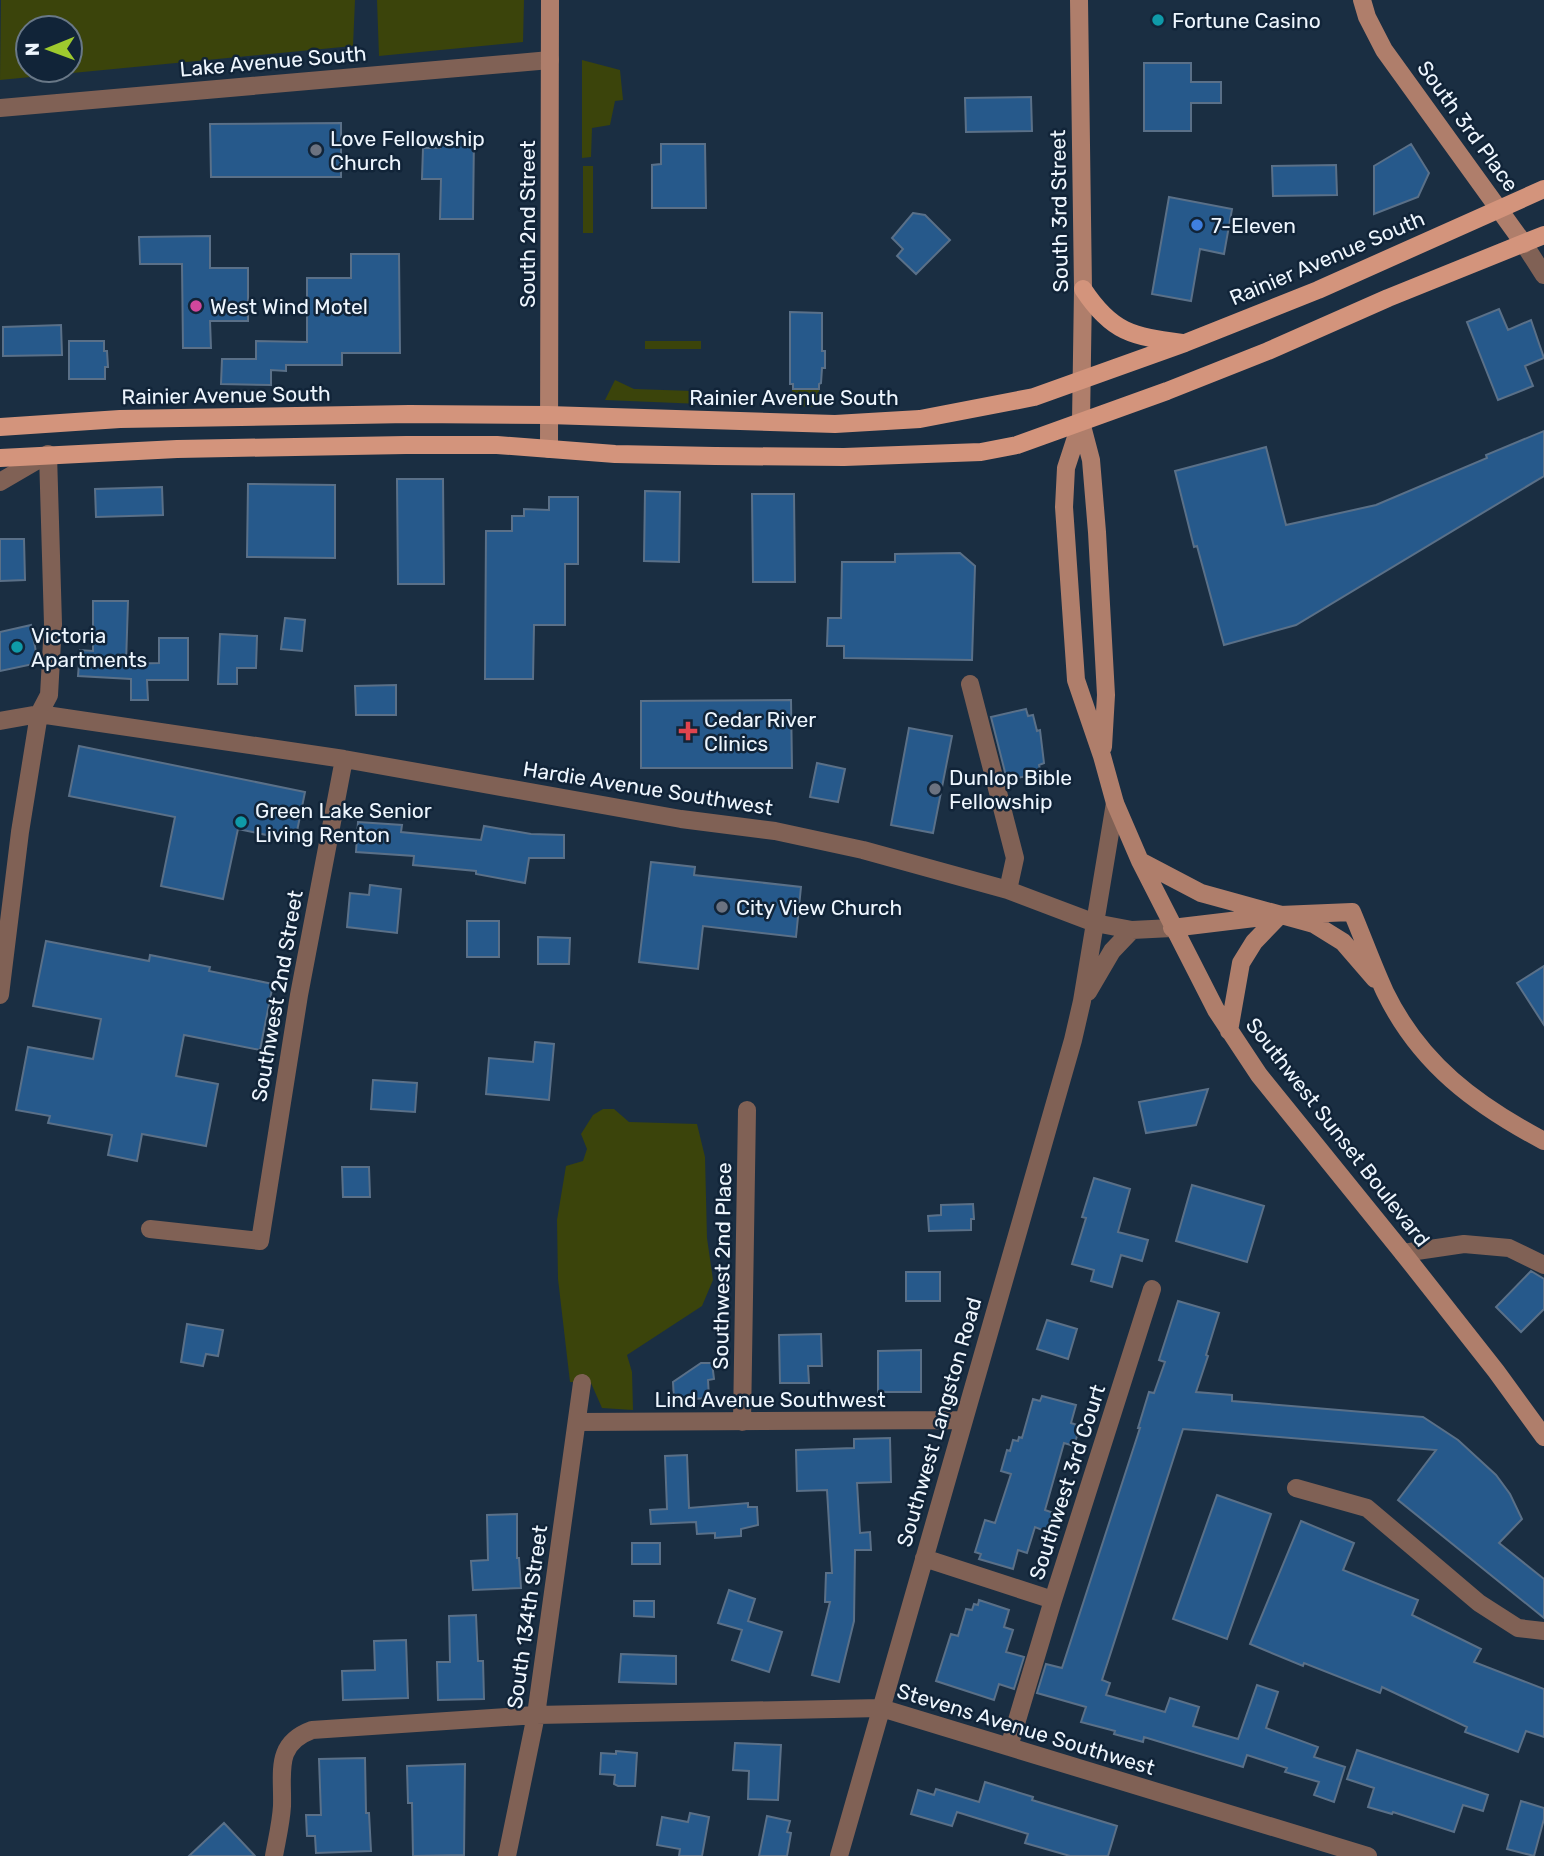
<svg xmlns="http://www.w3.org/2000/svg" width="1544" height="1856" font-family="Rubik,sans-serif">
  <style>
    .green { fill: #3b440b; fill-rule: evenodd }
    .building { fill: #26598b; stroke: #5a7088; stroke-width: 2 }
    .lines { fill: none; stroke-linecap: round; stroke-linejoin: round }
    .street { stroke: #806155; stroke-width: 18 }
    .secondary { stroke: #af7e6b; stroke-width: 18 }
    .primary { stroke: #d3947c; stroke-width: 18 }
    .culture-dot { fill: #0f9aa8; stroke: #112438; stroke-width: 2.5 }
    .worship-dot { fill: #6b7280; stroke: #112438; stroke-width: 2.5 }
    .shop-dot { fill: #3f7fe0; stroke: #112438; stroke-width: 2.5 }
    .hotel-dot { fill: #d1479c; stroke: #112438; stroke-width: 2.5 }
    .health-dot { fill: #e0444e; stroke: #112438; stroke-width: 2.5 }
    .labels { text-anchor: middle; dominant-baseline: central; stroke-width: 5; stroke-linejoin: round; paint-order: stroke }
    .poi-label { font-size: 21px; fill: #eef6fe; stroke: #112438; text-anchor: start }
    .street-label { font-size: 21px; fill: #eef6fe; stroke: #112438 }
  </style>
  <rect width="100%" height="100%" fill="#1a2e42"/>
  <path class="green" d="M 1,0 L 355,0 L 353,46 L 0,80 ZM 28,28 L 70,28 L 70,70 L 28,70 Z
    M 377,0 L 524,0 L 523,42 L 379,56 Z
    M 582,60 L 620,70 L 623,100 L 615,101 L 610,125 L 592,128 L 591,157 L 582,158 Z
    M 583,166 L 593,166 L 593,233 L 583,233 Z
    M 645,341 L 701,341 L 701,349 L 645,349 Z
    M 615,380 L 634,389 L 693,391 L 701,397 L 701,404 L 605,400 Z
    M 792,390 L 819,390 L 819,407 L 793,406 Z
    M 603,1109 L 614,1109 L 629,1122 L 697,1124 L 705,1157 L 707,1238 L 713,1280 L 702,1306 L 627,1355 L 632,1372 L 633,1410 L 602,1408 L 591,1383 L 570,1382 L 558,1279 L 557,1220 L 566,1166 L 583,1161 L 587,1149 L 581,1134 L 593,1115 Z"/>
  <path class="building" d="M 1144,63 L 1191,63 L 1191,82 L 1221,82 L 1221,103 L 1191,103 L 1191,131 L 1144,131 Z
    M 1031,97 L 1032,131 L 966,132 L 965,98 Z
    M 341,123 L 341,177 L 211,177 L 210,124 Z
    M 440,134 L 474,135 L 473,219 L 440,219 L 441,179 L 422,179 L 423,148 L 440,148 Z
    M 661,144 L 705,144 L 706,208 L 652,208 L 652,165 L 661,164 Z
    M 1411,144 L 1429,173 L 1418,197 L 1374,214 L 1374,166 Z
    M 1336,165 L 1337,195 L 1273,196 L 1272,166 Z
    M 1169,197 L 1232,209 L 1224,254 L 1200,249 L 1191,301 L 1152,294 Z
    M 913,213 L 925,215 L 950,240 L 916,274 L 897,256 L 903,249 L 892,238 Z
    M 210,236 L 210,268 L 248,268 L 248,321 L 210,321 L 211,348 L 183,348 L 182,264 L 140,264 L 139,237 Z
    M 351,254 L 399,254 L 400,353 L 342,353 L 342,365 L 286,365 L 286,371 L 271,370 L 271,385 L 221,384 L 222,359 L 256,359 L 256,341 L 307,342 L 307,278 L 351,278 Z
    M 1499,309 L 1508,330 L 1531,320 L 1544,358 L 1525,366 L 1533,386 L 1498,400 L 1467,322 Z
    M 790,312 L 822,313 L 822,351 L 825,351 L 825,368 L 822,368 L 821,383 L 819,384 L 819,389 L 793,389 L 793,384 L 790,384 Z
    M 61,325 L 62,355 L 3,356 L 3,327 Z
    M 69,341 L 104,341 L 104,351 L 107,351 L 108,367 L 105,367 L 105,379 L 69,379 Z
    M 1544,431 L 1544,476 L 1296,625 L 1224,645 L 1197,546 L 1194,547 L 1175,471 L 1266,447 L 1286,525 L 1376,505 L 1487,458 L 1486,455 Z
    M 397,479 L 443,479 L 444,584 L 398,584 Z
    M 248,484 L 335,485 L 335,558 L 247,557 Z
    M 162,487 L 163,515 L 96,517 L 95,489 Z
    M 645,491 L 680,492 L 679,562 L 644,561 Z
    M 752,494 L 794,494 L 795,582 L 753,582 Z
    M 549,497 L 578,497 L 578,564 L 565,564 L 565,625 L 534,625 L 533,679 L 485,679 L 486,531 L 512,531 L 512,516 L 524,516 L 524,509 L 549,510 Z
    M 0,539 L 24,539 L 25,580 L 0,581 Z
    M 960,553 L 975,566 L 972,660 L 844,658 L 844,646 L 827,646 L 828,618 L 841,618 L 842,562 L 895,562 L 895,554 Z
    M 93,601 L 128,601 L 126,664 L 159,663 L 159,638 L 188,638 L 188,680 L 147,680 L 148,700 L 131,700 L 131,679 L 78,676 L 80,650 L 93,651 Z
    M 285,618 L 305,620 L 302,651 L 281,649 Z
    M 31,625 L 38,663 L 0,671 L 0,632 Z
    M 220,634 L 257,636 L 256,668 L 237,668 L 237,684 L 218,684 Z
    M 396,685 L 396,715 L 356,715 L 355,686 Z
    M 791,700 L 792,768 L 641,768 L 641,701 Z
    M 1026,709 L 1028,716 L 1033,715 L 1037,731 L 1040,730 L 1044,763 L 1039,765 L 1041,773 L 1007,780 L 991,717 Z
    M 909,728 L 952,736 L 933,833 L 891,825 Z
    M 79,746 L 305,792 L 295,841 L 238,829 L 223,899 L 161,886 L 175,817 L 69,796 Z
    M 817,763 L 845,769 L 838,802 L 810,797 Z
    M 358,822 L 402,825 L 401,832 L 481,840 L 484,826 L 531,834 L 564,835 L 564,858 L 529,858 L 525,883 L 476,874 L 476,871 L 413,865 L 414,856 L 356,852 Z
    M 651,862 L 695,867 L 694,875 L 801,887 L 796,937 L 703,926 L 698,969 L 639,962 Z
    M 370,885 L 401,889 L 397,933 L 347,927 L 350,893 L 369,895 Z
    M 467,921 L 499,921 L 499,957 L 467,957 Z
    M 538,937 L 570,938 L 569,964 L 538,964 Z
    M 46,941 L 149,961 L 150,955 L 210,967 L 209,971 L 273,984 L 260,1050 L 184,1035 L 176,1076 L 218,1084 L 206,1146 L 142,1134 L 137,1161 L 108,1155 L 112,1135 L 48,1123 L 50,1116 L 16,1110 L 28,1047 L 93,1059 L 101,1019 L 33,1006 Z
    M 1544,966 L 1544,1025 L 1517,983 Z
    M 535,1042 L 554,1044 L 549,1100 L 486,1094 L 489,1058 L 533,1062 Z
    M 373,1080 L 417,1083 L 415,1112 L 371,1109 Z
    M 1208,1089 L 1196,1125 L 1146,1133 L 1139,1102 Z
    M 342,1167 L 369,1167 L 370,1197 L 343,1197 Z
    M 1094,1178 L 1130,1189 L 1118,1232 L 1148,1240 L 1142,1261 L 1121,1255 L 1112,1287 L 1091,1281 L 1094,1270 L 1072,1264 L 1086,1218 L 1082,1217 Z
    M 1192,1185 L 1264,1206 L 1247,1262 L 1176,1241 Z
    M 973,1204 L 974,1219 L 971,1219 L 971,1230 L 929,1231 L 928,1216 L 941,1215 L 941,1205 Z
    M 1531,1271 L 1544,1279 L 1544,1309 L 1521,1332 L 1496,1307 Z
    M 906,1272 L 940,1272 L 940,1301 L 906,1301 Z
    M 1178,1301 L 1219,1313 L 1206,1355 L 1208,1356 L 1196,1392 L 1232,1395 L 1232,1401 L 1423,1417 L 1458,1440 L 1496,1475 L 1510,1494 L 1522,1519 L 1499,1543 L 1544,1579 L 1544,1618 L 1398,1500 L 1436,1450 L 1183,1429 L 1102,1680 L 1110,1683 L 1106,1695 L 1165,1712 L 1170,1698 L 1199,1707 L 1193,1726 L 1238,1739 L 1257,1685 L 1278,1692 L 1266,1728 L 1318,1747 L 1314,1757 L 1345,1767 L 1334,1802 L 1314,1795 L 1319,1782 L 1285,1772 L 1287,1768 L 1247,1755 L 1243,1767 L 1144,1737 L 1143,1742 L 1114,1734 L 1115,1731 L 1081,1722 L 1086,1707 L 1037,1693 L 1046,1664 L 1062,1668 L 1140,1428 L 1138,1428 L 1149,1392 L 1154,1393 L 1165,1362 L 1159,1360 Z
    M 1047,1320 L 1077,1329 L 1068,1359 L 1037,1349 Z
    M 187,1324 L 223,1330 L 218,1356 L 206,1354 L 203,1366 L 181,1362 Z
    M 821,1334 L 822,1366 L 808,1366 L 809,1383 L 780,1383 L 779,1335 Z
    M 921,1350 L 921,1392 L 878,1392 L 878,1351 Z
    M 701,1363 L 712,1363 L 714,1379 L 708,1380 L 709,1398 L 674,1400 L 673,1382 Z
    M 1042,1396 L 1076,1405 L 1071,1423 L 1080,1426 L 1074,1446 L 1064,1443 L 1045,1510 L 1054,1513 L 1047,1532 L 1035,1527 L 1027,1553 L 1018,1550 L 1013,1569 L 979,1559 L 981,1554 L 975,1552 L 985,1520 L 995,1523 L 1011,1474 L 1001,1471 L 1007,1450 L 1010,1451 L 1013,1440 L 1018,1441 L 1019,1437 L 1022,1438 L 1033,1399 L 1040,1401 Z
    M 890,1438 L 891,1482 L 857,1483 L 860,1533 L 870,1532 L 871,1550 L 855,1550 L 854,1621 L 839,1682 L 812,1675 L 830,1602 L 825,1602 L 826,1573 L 832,1573 L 827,1490 L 797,1491 L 796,1450 L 854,1448 L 854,1439 Z
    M 687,1455 L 689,1508 L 748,1503 L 748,1507 L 757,1507 L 758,1525 L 741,1529 L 741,1536 L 715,1538 L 715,1533 L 697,1534 L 696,1522 L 651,1524 L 650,1510 L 667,1509 L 665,1456 Z
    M 1217,1495 L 1271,1514 L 1227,1639 L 1173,1619 Z
    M 517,1514 L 517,1558 L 519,1558 L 521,1588 L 473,1590 L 471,1561 L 488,1560 L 487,1515 Z
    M 1301,1521 L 1354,1543 L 1343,1570 L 1418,1600 L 1412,1615 L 1481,1649 L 1474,1662 L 1544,1689 L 1544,1737 L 1526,1731 L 1518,1752 L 1465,1732 L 1467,1727 L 1382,1687 L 1380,1693 L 1304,1663 L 1303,1666 L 1250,1644 Z
    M 632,1543 L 660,1543 L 660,1564 L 632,1564 Z
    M 729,1590 L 755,1599 L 748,1621 L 782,1632 L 769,1672 L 732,1660 L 742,1630 L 718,1623 Z
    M 979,1600 L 1009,1610 L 1004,1627 L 1013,1630 L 1006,1652 L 1024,1657 L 1014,1689 L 999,1684 L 994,1700 L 936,1681 L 951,1634 L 958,1636 L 966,1609 L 972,1610 L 974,1604 L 978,1605 Z
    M 634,1601 L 654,1601 L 654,1617 L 634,1616 Z
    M 476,1615 L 478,1661 L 483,1661 L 484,1699 L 438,1700 L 437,1662 L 450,1662 L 449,1616 Z
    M 406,1640 L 408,1698 L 343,1700 L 342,1671 L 375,1670 L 374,1641 Z
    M 621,1654 L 676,1656 L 676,1684 L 619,1682 Z
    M 735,1743 L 781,1745 L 778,1800 L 748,1799 L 749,1771 L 733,1770 Z
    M 1357,1750 L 1488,1795 L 1483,1811 L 1463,1805 L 1454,1832 L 1393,1812 L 1392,1814 L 1368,1807 L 1374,1788 L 1347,1779 Z
    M 616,1751 L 637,1753 L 635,1786 L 618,1786 L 614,1784 L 615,1775 L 600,1774 L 601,1753 L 616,1754 Z
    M 365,1758 L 366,1813 L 369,1813 L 371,1851 L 316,1853 L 315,1836 L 307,1836 L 306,1815 L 321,1815 L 319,1759 Z
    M 465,1764 L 464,1855 L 413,1856 L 412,1803 L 408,1803 L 407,1766 Z
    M 985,1782 L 1033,1797 L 1032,1800 L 1117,1826 L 1108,1856 L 1070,1856 L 1025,1843 L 1028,1834 L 957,1812 L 952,1826 L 911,1814 L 918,1790 L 934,1795 L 936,1789 L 979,1802 Z
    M 1521,1801 L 1544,1808 L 1544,1819 L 1534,1856 L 1507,1849 Z
    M 690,1813 L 709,1817 L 702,1856 L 679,1856 L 680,1849 L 657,1845 L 662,1817 L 688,1822 Z
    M 767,1816 L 790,1821 L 787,1832 L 791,1833 L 787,1856 L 759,1856 Z
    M 224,1823 L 255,1856 L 189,1856 Z"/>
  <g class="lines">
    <path class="street" d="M 0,108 L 550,60
      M 1524,244 L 1544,275
      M 0,482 L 48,454 L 53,624 L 49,695 L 39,714 L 20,832 L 0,995
      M 970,684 L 1015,858 L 1008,890
      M 0,721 L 39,714 L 344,759 L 681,819 L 775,831 L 863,850 L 1008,890 L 1095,923 L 1132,930 L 1172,928
      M 1088,992 L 1112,951 L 1132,930
      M 150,1229 L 260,1241 L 299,995 L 344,759
      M 1403,1253 L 1464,1244 L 1509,1248 L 1544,1265
      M 578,1422 L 963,1420
      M 742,1422 L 747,1110
      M 1296,1488 L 1367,1508 L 1479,1603 L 1518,1628 L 1544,1631
      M 924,1558 L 1053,1600 L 1152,1289
      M 1009,1747 L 1053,1600
      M 274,1856 C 277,1839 281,1823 282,1806 C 283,1772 274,1744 312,1730 L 536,1715 L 881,1708 L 1368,1856
      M 507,1856 L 536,1715 L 582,1383
      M 839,1856 L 1073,1040 L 1082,1001 L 1115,803"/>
    <path class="secondary" d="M 1079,0 L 1083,289 L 1081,422 L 1091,460 L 1097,532 L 1106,695 L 1103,747
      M 1362,0 L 1367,17 L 1384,50 L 1524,244
      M 1081,422 L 1066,468 L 1064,507 L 1076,680 L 1102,756 L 1115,803 L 1140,861 L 1216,1010 L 1259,1075 L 1403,1253 L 1496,1371 L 1544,1437
      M 549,449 L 550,0
      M 1140,861 L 1201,893 L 1314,924 L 1343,942 L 1375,979
      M 1172,928 L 1280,915 L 1352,912 C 1363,938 1373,966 1385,992 C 1420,1064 1476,1105 1544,1141
      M 1229,1031 L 1241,963 L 1254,942 L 1280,915"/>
    <path class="primary" d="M 1083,289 C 1112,333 1132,336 1182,343
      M 0,427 L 120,419 L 409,414 L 548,415 L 835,424 L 920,419 L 1034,397 L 1185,343 L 1318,290 L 1544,189
      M 0,458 L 177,449 L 406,445 L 497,445 L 615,454 L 715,456 L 844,457 L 981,452 L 1017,445 L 1167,391 L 1268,351 L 1388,298 L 1544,235"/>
  </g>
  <g class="culture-dot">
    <circle cx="1158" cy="20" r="7"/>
    <circle cx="17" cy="647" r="7"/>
    <circle cx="241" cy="822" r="7"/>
  </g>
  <g class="worship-dot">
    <circle cx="316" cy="150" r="7"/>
    <circle cx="935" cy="789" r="7"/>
    <circle cx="722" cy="907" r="7"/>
  </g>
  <circle class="shop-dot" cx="1197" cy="225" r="7"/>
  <circle class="hotel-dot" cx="196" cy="306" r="7"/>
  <path class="health-dot" d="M684.5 720.5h7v7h7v7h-7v7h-7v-7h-7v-7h7z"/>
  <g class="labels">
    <g class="poi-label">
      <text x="1172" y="20">Fortune Casino</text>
      <text x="330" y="138">Love Fellowship<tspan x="330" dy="24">Church</tspan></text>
      <text x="1211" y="225">7-Eleven</text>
      <text x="210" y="306">West Wind Motel</text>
      <text x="31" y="635">Victoria<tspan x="31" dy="24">Apartments</tspan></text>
      <text x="704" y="719">Cedar River<tspan x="704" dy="24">Clinics</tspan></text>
      <text x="949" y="777">Dunlop Bible<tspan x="949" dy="24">Fellowship</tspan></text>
      <text x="255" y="810">Green Lake Senior<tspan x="255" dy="24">Living Renton</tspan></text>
      <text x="736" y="907">City View Church</text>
    </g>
    <g class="street-label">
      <text transform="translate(273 61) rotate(-5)">Lake Avenue South</text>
      <text transform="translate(1468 126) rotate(54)">South 3rd Place</text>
      <text transform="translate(1059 211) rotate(-91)">South 3rd Street</text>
      <text transform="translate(527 224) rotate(-90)">South 2nd Street</text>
      <text transform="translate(1327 258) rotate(-23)">Rainier Avenue South</text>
      <text transform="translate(226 395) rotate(-1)">Rainier Avenue South</text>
      <text x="794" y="397">Rainier Avenue South</text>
      <text transform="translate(648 788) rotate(9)">Hardie Avenue Southwest</text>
      <text transform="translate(277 996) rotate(-80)">Southwest 2nd Street</text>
      <text transform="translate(1338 1132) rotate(52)">Southwest Sunset Boulevard</text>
      <text transform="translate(722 1266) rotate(-89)">Southwest 2nd Place</text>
      <text x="770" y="1399">Lind Avenue Southwest</text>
      <text transform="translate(939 1422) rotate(-74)">Southwest Langston Road</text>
      <text transform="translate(1067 1482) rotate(-72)">Southwest 3rd Court</text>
      <text transform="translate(527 1617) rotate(-82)">South 134th Street</text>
      <text transform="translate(1026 1729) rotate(17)">Stevens Avenue Southwest</text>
    </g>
  </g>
  <g transform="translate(49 49) rotate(269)"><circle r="33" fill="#112438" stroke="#697887" stroke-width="2"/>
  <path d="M0-5L12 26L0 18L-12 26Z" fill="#9eca2e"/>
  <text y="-10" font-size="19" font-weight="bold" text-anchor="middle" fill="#eef6fe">N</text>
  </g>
</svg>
